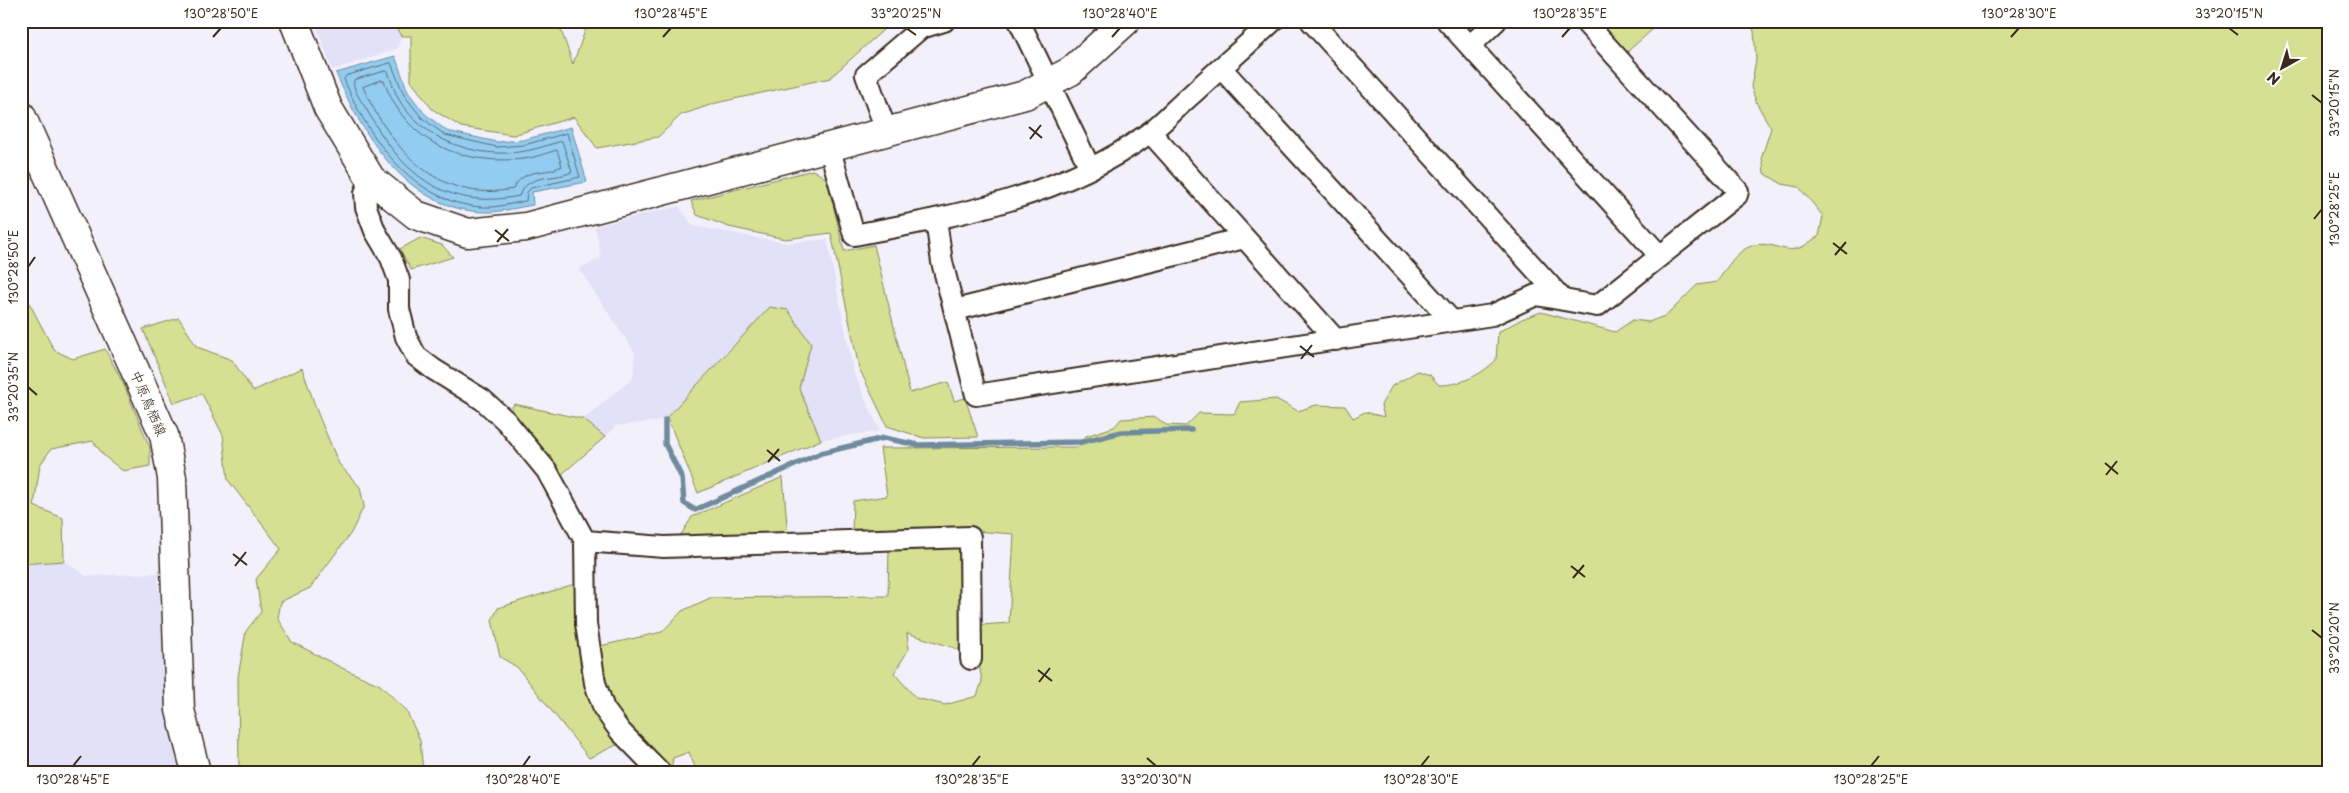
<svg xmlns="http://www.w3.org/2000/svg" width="2349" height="793" font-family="'Playpen Sans','Klee One',sans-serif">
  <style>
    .built { fill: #e3e1f7 }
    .green { fill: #d5e093; stroke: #888558 }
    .water { fill: #92ccf1; stroke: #6f8b9d }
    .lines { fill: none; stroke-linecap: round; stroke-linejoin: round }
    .shore { stroke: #5e6b72; stroke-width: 1 }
    .stream { stroke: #6f8b9d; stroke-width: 5.5 }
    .street-casing { stroke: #3b2a1e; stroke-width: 24 }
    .secondary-casing { stroke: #3b2a1e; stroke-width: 31 }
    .street { stroke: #fff; stroke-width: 20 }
    .secondary { stroke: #fff; stroke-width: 28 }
    .ticks { fill: none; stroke: #3b2a1e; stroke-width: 2 }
    .labels { text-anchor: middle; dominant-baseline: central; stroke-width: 4.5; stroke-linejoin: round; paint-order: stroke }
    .street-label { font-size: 14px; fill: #3b2a1e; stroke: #fff }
    .neatline { fill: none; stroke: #3b2a1e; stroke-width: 2 }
    .ticks-label { font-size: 12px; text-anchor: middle; fill: #3b2a1e }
  </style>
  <rect width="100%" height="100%" fill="#f2f1fb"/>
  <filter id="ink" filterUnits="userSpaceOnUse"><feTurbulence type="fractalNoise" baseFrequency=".02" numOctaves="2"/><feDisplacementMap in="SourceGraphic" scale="10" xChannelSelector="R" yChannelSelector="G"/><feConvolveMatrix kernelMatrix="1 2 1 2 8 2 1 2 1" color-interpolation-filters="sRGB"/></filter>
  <g filter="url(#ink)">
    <path class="built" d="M 315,21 L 392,21 L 401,36 L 397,49 L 332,70 Z
      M 679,206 L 693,226 L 787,243 L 827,239 L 854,374 L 880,431 L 821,440 L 698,493 L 667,417 L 658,421 L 616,426 L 605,437 L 583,419 L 633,378 L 635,353 L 579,269 L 601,258 L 595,226 Z
      M 64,561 L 86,576 L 158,573 L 167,708 L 179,772 L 21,772 L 21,564 Z"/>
    <path class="green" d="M 392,21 L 543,21 L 561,30 L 573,64 L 586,28 L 581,21 L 893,21 L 830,78 L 716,103 L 681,115 L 658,137 L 597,148 L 574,117 L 513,135 L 461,127 L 432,109 L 411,81 L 411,36 L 401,36 Z
      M 1598,21 L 1662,21 L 1627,52 Z
      M 1748,21 L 2328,21 L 2328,772 L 697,772 L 689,752 L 673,758 L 671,769 L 623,723 L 605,691 L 600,646 L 662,632 L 682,611 L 710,598 L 888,596 L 889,549 L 962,545 L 964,651 L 907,633 L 909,649 L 894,673 L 916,698 L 945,705 L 977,696 L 982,681 L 979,664 L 981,625 L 1009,623 L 1014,534 L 975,531 L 852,532 L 853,501 L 887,496 L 880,448 L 1079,447 L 1086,436 L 1114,427 L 1121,419 L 1156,417 L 1166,425 L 1186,426 L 1199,413 L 1234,414 L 1240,402 L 1276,399 L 1298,411 L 1316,405 L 1345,406 L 1353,418 L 1365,412 L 1384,417 L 1381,405 L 1392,386 L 1418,371 L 1430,375 L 1439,385 C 1461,385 1481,375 1496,360 L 1498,332 L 1522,319 L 1541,312 L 1615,332 L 1633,320 L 1649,322 L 1667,315 L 1697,285 L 1717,282 C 1730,263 1742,240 1769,245 C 1780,247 1788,252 1799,248 C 1806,246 1813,239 1819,236 L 1823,216 L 1799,187 L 1782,184 L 1764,173 L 1762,156 L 1771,128 L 1757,104 L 1751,87 L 1756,60 L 1754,31 Z
      M 813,170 L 827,179 L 844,251 L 874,245 L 910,393 L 948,382 L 954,401 L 965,398 L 978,437 L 924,438 L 887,426 L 859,368 L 831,233 L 785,239 L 729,227 L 697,215 L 691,201 Z
      M 420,238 L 442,245 L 453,257 L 411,270 L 400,249 Z
      M 21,248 L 27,264 L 24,293 L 54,350 L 73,359 L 105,349 L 124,385 L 150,448 L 150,466 L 123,471 L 104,456 L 93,441 L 51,449 L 40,465 L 34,506 L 63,518 L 64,561 L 21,564 Z
      M 770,307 L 788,310 L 811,344 L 799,388 L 821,440 L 698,493 L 667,417 Z
      M 179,318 L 197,347 L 232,360 L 253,391 L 302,368 L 318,414 L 339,464 L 360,487 L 364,506 L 351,533 L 310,588 L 280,602 L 277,618 L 292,642 L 342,668 L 380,685 L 406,710 L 420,740 L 423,772 L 239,772 L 238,677 L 246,631 L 261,612 L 256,579 L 281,549 L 228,480 L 223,435 L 202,394 L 174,403 L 143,329 Z
      M 514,404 L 583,419 L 605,437 L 561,475 L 508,414 Z
      M 783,477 L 788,536 L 677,541 L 692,517 Z
      M 571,585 L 578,585 L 579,648 L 593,706 L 621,743 L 589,758 L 517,667 L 500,657 L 492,620 L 498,608 Z"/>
    <path class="water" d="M 395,56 L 408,92 L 425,114 L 447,131 L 497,142 L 523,140 L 571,127 L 587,182 L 532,192 L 533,205 C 520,207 505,211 492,212 C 411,215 363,138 336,73 Z"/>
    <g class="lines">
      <path class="shore" d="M 391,63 L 404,95 L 422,118 L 445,135 L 497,147 L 524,145 L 567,133 L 580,177 L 531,188 L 527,192 L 526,201 C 515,203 503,206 492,207 C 418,210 368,139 344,79 L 346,76 Z
        M 386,71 L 388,72 C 391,80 394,90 398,98 C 421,140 478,160 525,151 C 538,149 550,144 562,141 L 572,172 C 552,181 529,172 519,196 C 444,211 401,173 367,110 C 362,102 351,88 354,80 Z
        M 381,80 L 384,81 C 406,143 461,165 523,159 C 534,158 546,153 557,150 L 562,166 C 543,176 525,166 513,189 C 438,204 391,149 363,87 Z"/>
      <path class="stream" d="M 665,420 L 665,444 L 682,478 L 684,503 L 695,510 L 821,453 L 884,438 L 918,445 L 1081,442 L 1122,432 L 1191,430"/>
      <defs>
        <path id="street" d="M 1019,21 L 1090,168
          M 1311,21 L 1563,300
          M 1447,21 L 1660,256
          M 1470,46 L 1496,21
          M 1221,68 L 1451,320
          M 886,130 L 866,75 L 921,28 L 944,21
          M 1150,132 L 1336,340
          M 829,146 L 854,235 C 956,216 1064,196 1149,133 C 1164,122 1177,107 1191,95 C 1218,70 1246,46 1273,21
          M 371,179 L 365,193 L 366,207 L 375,231 L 391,258 L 399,280 L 399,309 L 406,337 L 416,356 L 433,369 L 483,400 L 506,421 L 547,471 L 585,541 L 586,624 L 595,683 L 604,709 L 620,731 L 660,772
          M 936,220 L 942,262 L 976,395 L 1492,315 L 1536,295 L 1597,306 L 1737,195 L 1738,191 L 1584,21
          M 955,310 L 1244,238
          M 585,541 L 664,547 L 970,537 L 971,659"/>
        <path id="secondary" d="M 294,21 L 328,108 L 371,179 L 416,215 L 468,233 L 526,227 L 1025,95 L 1071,71 L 1126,21
          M 21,115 L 164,435 L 172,478 L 180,710 L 196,772"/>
      </defs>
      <use href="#street" class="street-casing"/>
      <use href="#secondary" class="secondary-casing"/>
      <use href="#street" class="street"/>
      <use href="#secondary" class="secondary"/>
    </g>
  </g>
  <path class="ticks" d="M 906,28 L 916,35M 2229,28 L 2238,35M 213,37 L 221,28M 663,37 L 671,28M 1112,37 L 1120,28M 1562,37 L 1570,28M 2011,37 L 2019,28M 2312,95 L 2322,103M 1029,127 L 1042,138M 1030,139 L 1041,125M 2314,219 L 2322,209M 495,230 L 509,241M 497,242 L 508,229M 1833,243 L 1847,254M 1835,255 L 1846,242M 28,267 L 35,257M 1300,346 L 1314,357M 1301,359 L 1312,345M 28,387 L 37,395M 767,450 L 780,461M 768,462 L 779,449M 2105,463 L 2118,474M 2106,475 L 2117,461M 233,554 L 247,565M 235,566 L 246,552M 1571,566 L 1585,577M 1573,578 L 1584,565M 2312,630 L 2322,638M 1038,670 L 1052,681M 1039,682 L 1050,668M 1147,758 L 1156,766M 73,766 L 81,756M 523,766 L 530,756M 972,766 L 980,756M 1421,766 L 1429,756M 1871,766 L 1879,756"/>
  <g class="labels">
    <g class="street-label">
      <text transform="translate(149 403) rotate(67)">中原鳥栖線</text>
    </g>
  </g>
  <rect width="2349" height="793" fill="none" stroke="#fff" stroke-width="55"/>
  <g transform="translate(2282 68) rotate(219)" stroke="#ffffff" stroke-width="4" paint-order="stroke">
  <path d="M0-4L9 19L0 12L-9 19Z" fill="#3b2a1e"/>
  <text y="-8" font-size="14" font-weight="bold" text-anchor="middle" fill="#3b2a1e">N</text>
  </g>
  <rect x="28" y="28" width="2294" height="738" class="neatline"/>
  <g class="ticks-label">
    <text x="221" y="18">130°28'50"E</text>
    <text x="671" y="18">130°28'45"E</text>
    <text x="906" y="18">33°20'25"N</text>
    <text x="1120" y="18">130°28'40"E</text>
    <text x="1570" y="18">130°28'35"E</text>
    <text x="2019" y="18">130°28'30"E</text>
    <text x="2229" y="18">33°20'15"N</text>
    <text transform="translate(2335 103) rotate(-90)" y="4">33°20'15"N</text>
    <text transform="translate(2335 209) rotate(-90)" y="4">130°28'25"E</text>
    <text transform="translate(14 267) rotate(-90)" y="4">130°28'50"E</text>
    <text transform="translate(14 387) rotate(-90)" y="4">33°20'35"N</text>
    <text transform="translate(2335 638) rotate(-90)" y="4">33°20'20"N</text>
    <text x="73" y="784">130°28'45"E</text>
    <text x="523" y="784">130°28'40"E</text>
    <text x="972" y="784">130°28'35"E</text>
    <text x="1156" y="784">33°20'30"N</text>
    <text x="1421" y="784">130°28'30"E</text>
    <text x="1871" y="784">130°28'25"E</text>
  </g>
</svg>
